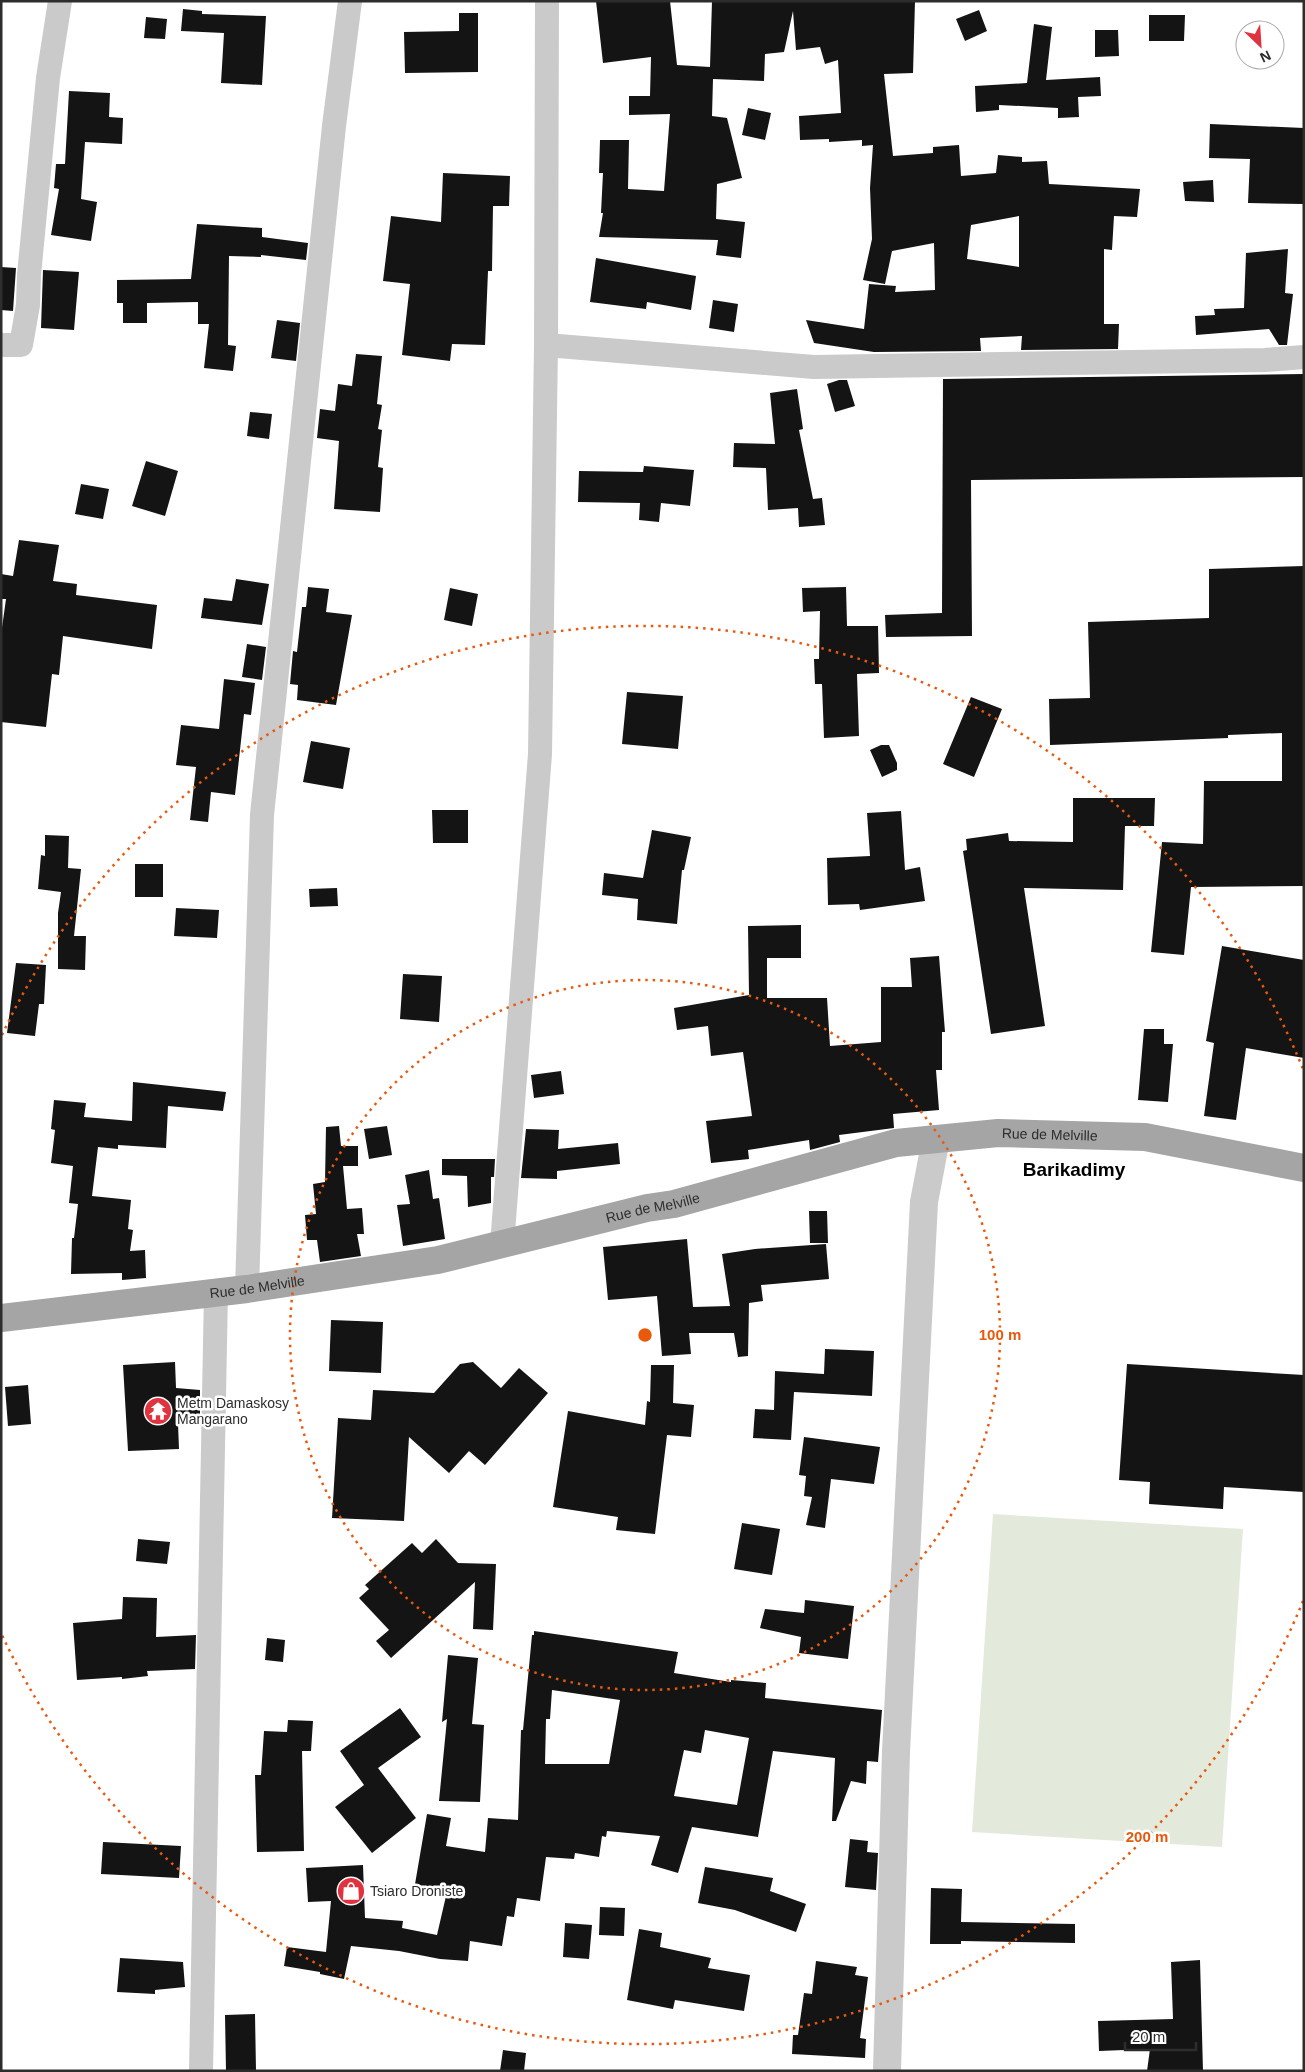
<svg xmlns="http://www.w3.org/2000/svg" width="1305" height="2072" font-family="Arial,sans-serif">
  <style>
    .green { fill: #e3eadb }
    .building { fill: #141414; fill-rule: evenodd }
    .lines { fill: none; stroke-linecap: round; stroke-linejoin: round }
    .minor { stroke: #cacaca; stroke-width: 24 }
    .tertiary { stroke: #cacaca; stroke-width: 28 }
    .primary { stroke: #a5a5a5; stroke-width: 28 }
    .ring { fill: none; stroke: #e8590c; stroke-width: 2.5; stroke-dasharray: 2.5 5 }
    .labels { text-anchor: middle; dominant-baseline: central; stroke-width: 5; stroke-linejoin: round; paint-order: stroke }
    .street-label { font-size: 14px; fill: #2d2d2d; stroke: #fff }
    .poi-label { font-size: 14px; fill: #2d2d2d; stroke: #fff; text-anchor: start }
    .district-label { font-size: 19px; font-weight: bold; fill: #000; stroke: #fff }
    .centre { fill: #e8590c; stroke: #fff; stroke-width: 2.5 }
    .ring-label { font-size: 15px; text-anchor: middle; font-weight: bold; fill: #e8590c; stroke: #fff; stroke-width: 5; stroke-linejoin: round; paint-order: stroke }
  </style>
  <rect width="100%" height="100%" fill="#fff"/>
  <path class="green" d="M 993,1514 L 1243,1529 L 1222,1847 L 972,1832 Z"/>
  <path class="building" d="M 596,1 L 670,1 L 677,65 L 710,67 L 712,1 L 915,1 L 913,73 L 884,74 L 893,156 L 933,153 L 933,147 L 959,145 L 961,176 L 996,173 L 998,155 L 1022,157 L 1022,162 L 1047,161 L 1049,184 L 1140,189 L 1137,217 L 1114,216 L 1112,250 L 1104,249 L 1104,324 L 1119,324 L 1118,349 L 1021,350 L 1022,336 L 980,338 L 981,351 L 874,352 L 814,343 L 806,320 L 864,329 L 869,284 L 896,286 L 895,292 L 935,290 L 934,243 L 892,251 L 885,284 L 863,280 L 872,239 L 870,188 L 873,145 L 862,146 L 862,140 L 829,142 L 829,139 L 800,140 L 799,116 L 841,113 L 838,60 L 825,64 L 820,47 L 796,50 L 793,11 L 784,52 L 765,54 L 764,81 L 713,79 L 712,116 L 727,118 L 742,178 L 717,184 L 716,219 L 745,222 L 741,258 L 716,255 L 718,240 L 599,237 L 603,213 L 601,213 L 603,173 L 599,173 L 600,140 L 629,140 L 628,189 L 664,191 L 670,114 L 629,115 L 629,96 L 650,96 L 651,57 L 603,63 ZM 1019,216 L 1019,267 L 967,259 L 971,225 Z
    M 183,9 L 202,11 L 202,14 L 266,16 L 262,85 L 221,83 L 224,33 L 181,31 Z
    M 979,10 L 987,31 L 965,41 L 956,19 Z
    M 459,13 L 478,13 L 478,72 L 405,73 L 404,32 L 459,31 Z
    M 1149,15 L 1185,15 L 1184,41 L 1149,41 Z
    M 146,17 L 167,19 L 165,39 L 144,38 Z
    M 1034,24 L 1052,27 L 1046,80 L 1100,77 L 1101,96 L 1078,97 L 1079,117 L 1058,118 L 1058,108 L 999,105 L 999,110 L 976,112 L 975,86 L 1027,83 Z
    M 1095,30 L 1118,30 L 1119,56 L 1095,57 Z
    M 69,91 L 110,93 L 109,117 L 123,118 L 122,144 L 85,142 L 81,199 L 97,202 L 91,241 L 51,235 L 59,189 L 54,188 L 56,164 L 65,164 Z
    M 748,108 L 771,113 L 765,140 L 742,135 Z
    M 1210,124 L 1304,128 L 1304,204 L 1248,203 L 1250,159 L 1209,158 Z
    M 443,173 L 510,176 L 509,206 L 493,206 L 492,271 L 488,271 L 485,345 L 452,344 L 450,361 L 402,355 L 410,284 L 383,281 L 391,216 L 441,222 Z
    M 1213,180 L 1214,202 L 1185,201 L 1183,182 Z
    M 197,224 L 262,228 L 262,237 L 308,243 L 306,260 L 261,255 L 261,257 L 229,256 L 228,345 L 236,346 L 233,371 L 204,368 L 209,324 L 198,324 L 198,302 L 147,303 L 147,323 L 123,323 L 123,303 L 117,303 L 117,280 L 191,279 Z
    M 1288,249 L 1285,293 L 1293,294 L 1287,345 L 1279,345 L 1269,329 L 1196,335 L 1195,316 L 1215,315 L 1214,309 L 1244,308 L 1246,253 Z
    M 596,258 L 696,276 L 691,310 L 647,302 L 646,309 L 590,302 Z
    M 1,267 L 16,268 L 13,311 L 1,310 Z
    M 43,270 L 79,272 L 74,330 L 41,328 Z
    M 713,300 L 738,304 L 734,332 L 709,328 Z
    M 277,320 L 300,323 L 296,361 L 271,358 Z
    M 356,354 L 382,356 L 377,404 L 382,405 L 378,429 L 382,430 L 378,467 L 383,468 L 380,512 L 334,509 L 339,441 L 317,438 L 320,409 L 335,411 L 338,384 L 352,386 Z
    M 1304,374 L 1304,477 L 971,480 L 972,636 L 886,637 L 885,615 L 942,613 L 943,379 Z
    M 839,380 L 847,380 L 855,406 L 835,412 L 827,384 Z
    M 797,389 L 803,429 L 799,430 L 813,499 L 822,498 L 825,525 L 799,527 L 798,508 L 768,510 L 766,468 L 733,467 L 734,443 L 775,444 L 770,393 Z
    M 250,412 L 272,414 L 269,439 L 247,436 Z
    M 146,461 L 178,471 L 165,516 L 132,506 Z
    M 644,466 L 694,470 L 690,506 L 661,503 L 659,522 L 639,520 L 640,503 L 578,502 L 579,471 L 643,472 Z
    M 81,484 L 109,489 L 103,519 L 75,514 Z
    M 19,540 L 59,545 L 53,581 L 77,584 L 76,595 L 157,605 L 152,649 L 63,636 L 59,675 L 52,674 L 46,727 L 1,722 L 1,635 L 6,599 L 1,599 L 1,574 L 13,576 Z
    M 1304,566 L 1304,886 L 1191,887 L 1184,955 L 1151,952 L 1162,842 L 1203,844 L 1204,781 L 1282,781 L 1282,733 L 1228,735 L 1228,738 L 1050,745 L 1049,699 L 1090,698 L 1088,622 L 1209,618 L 1209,569 Z
    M 236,579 L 269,584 L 262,625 L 201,618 L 204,598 L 232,601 Z
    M 308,587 L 329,589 L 326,612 L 352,615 L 336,705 L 297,700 L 298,685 L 290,684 L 293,651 L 297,652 L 302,607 L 306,607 Z
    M 846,587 L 847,626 L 878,626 L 879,673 L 857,674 L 859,736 L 824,738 L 822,684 L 815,684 L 814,659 L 819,659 L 820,611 L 803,612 L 802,588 Z
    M 450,588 L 478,594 L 472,626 L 444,620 Z
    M 247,644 L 266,647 L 262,680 L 242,677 Z
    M 224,679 L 255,683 L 251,715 L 244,714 L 235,795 L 211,792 L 208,822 L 190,820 L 196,767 L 176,765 L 181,725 L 219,729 Z
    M 627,692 L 683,696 L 678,749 L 622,744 Z
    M 971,697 L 1002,709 L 974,777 L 943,764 Z
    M 311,741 L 350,748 L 343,789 L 303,782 Z
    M 881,745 L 889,745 L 897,763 L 897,770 L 882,777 L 870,750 Z
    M 1073,798 L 1155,798 L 1154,826 L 1125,826 L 1123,890 L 1024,888 L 1045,1026 L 991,1034 L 963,851 L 967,850 L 966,839 L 1008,833 L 1009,841 L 1073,842 Z
    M 432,810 L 468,810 L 468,843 L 433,843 Z
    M 901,811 L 905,870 L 920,867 L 925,901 L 860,910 L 859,904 L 828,905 L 827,858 L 870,856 L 867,813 Z
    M 652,830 L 691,837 L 684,870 L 682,870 L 677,924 L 637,920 L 638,899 L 602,895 L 604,873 L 643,878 Z
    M 45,835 L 69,836 L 68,868 L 81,869 L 74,936 L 86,936 L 85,970 L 58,969 L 58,913 L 61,892 L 38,889 L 41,855 L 45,856 Z
    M 135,864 L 163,864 L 163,897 L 135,897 Z
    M 337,888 L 338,906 L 310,907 L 309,889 Z
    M 176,908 L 219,910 L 217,938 L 174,936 Z
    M 801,925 L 801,958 L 767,958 L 767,998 L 827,998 L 830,1046 L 881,1042 L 881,987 L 912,987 L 910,958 L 939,956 L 945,1032 L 942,1032 L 942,1070 L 936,1070 L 939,1110 L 893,1114 L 894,1128 L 839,1135 L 840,1142 L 810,1150 L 809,1140 L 748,1150 L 749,1159 L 711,1163 L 706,1121 L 752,1116 L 743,1052 L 711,1056 L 708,1026 L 677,1030 L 674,1008 L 749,995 L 748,926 Z
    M 1222,946 L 1304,960 L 1304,1058 L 1246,1048 L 1236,1120 L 1204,1116 L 1214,1043 L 1206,1041 Z
    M 16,963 L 46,965 L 44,1004 L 39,1004 L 35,1036 L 7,1033 Z
    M 403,974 L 442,976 L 439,1022 L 400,1019 Z
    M 1144,1029 L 1164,1029 L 1164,1044 L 1173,1044 L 1168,1102 L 1138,1100 Z
    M 561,1071 L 564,1094 L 534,1098 L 531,1075 Z
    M 133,1082 L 226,1092 L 223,1111 L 168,1106 L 166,1148 L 118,1145 L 118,1149 L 98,1147 L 92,1196 L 131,1200 L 128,1229 L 133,1230 L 130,1251 L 145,1250 L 146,1278 L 122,1280 L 122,1273 L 71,1274 L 72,1238 L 74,1238 L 78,1204 L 69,1203 L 73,1166 L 51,1163 L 55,1130 L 51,1129 L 54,1100 L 86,1103 L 84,1117 L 132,1121 Z
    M 339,1126 L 341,1146 L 358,1146 L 358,1166 L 343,1166 L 347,1209 L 362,1208 L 364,1234 L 357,1234 L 361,1256 L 320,1262 L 317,1240 L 307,1240 L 305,1215 L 316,1214 L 313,1184 L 325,1182 L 326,1127 Z
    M 387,1126 L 392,1155 L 369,1159 L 364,1129 Z
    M 526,1129 L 559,1130 L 558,1149 L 618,1143 L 620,1164 L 557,1171 L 557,1179 L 521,1178 Z
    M 442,1159 L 495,1159 L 494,1177 L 491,1177 L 491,1203 L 468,1207 L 467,1176 L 442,1175 Z
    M 429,1170 L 433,1199 L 439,1198 L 445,1239 L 403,1246 L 397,1205 L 410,1204 L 405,1175 Z
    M 809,1211 L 827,1211 L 828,1243 L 810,1243 Z
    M 687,1239 L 693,1307 L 730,1306 L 722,1254 L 755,1249 L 826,1244 L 829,1279 L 761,1285 L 763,1301 L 749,1303 L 748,1356 L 738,1357 L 734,1333 L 689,1333 L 691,1354 L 662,1356 L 657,1296 L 608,1300 L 603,1247 Z
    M 331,1320 L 383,1322 L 381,1373 L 329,1371 Z
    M 825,1349 L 874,1351 L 872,1396 L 794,1392 L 791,1440 L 753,1438 L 755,1409 L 774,1410 L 775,1371 L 824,1374 Z
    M 175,1362 L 176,1388 L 200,1390 L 200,1426 L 178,1424 L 179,1449 L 128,1451 L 123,1365 Z
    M 473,1362 L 501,1388 L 519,1368 L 548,1393 L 485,1465 L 469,1451 L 449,1473 L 409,1437 L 404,1521 L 332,1518 L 338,1418 L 371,1420 L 373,1390 L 434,1393 L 460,1364 Z
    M 1127,1364 L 1304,1375 L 1304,1492 L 1224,1487 L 1223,1509 L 1149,1504 L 1150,1482 L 1119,1480 Z
    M 651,1365 L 674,1365 L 673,1403 L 694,1405 L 691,1437 L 667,1435 L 655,1534 L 616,1530 L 618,1517 L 553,1507 L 568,1411 L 645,1425 L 647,1401 L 650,1402 Z
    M 28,1385 L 31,1424 L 8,1426 L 5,1387 Z
    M 804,1437 L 880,1447 L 874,1484 L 831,1479 L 825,1528 L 806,1525 L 812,1497 L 804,1496 L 806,1476 L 799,1475 Z
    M 742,1523 L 780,1529 L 772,1575 L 734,1569 Z
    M 138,1539 L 170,1542 L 167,1564 L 136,1561 Z
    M 436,1539 L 458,1563 L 496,1564 L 493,1630 L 473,1629 L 475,1582 L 391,1658 L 376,1641 L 389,1630 L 359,1598 L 369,1589 L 365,1585 L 412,1543 L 422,1553 Z
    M 123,1597 L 157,1598 L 156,1637 L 196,1635 L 195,1669 L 147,1671 L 148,1676 L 122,1679 L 122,1677 L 77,1680 L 73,1623 L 122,1619 Z
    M 805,1600 L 854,1606 L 848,1659 L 799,1653 L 801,1637 L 760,1628 L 765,1609 L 804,1613 Z
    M 534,1631 L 678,1652 L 674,1673 L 731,1682 L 731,1680 L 766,1683 L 765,1698 L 882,1710 L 878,1762 L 867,1761 L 866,1784 L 851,1781 L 836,1821 L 832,1821 L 835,1758 L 773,1751 L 758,1837 L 692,1827 L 678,1873 L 651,1865 L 660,1836 L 607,1831 L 606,1837 L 602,1836 L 599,1857 L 575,1853 L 574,1859 L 546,1857 L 540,1901 L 517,1898 L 514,1917 L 507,1916 L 502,1946 L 470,1941 L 468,1961 L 440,1959 L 399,1951 L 351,1946 L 344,1979 L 320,1974 L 320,1972 L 284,1966 L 287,1947 L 326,1952 L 331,1901 L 308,1902 L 306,1868 L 363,1865 L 365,1918 L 403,1921 L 402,1928 L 437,1935 L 446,1896 L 414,1890 L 427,1814 L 451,1818 L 446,1846 L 485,1852 L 488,1818 L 518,1820 L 521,1730 L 523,1730 L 532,1635 L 534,1635 ZM 552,1690 L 620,1700 L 609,1764 L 545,1764 L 546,1719 L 550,1719 ZM 705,1730 L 749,1738 L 737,1805 L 674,1796 L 684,1750 L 701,1753 Z
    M 267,1638 L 285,1640 L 283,1662 L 265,1660 Z
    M 448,1655 L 478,1658 L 472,1724 L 484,1725 L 480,1802 L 439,1801 L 447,1719 L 442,1722 Z
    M 400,1708 L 421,1737 L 378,1768 L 416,1818 L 372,1853 L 335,1807 L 364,1785 L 340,1751 Z
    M 288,1720 L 313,1721 L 311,1751 L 302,1751 L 304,1851 L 257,1852 L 255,1775 L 261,1775 L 264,1731 L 287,1732 Z
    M 850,1839 L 868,1841 L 867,1852 L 878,1853 L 876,1890 L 845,1887 Z
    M 103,1842 L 181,1846 L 179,1878 L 101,1874 Z
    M 705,1867 L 773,1878 L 770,1891 L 806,1904 L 796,1932 L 735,1910 L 698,1903 Z
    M 931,1888 L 962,1889 L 961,1922 L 1075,1924 L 1075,1943 L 961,1941 L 961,1944 L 930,1944 Z
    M 600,1907 L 625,1908 L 624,1936 L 599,1935 Z
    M 565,1923 L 592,1925 L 589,1959 L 563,1957 Z
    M 639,1929 L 662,1933 L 660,1947 L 711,1958 L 708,1968 L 750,1975 L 744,2011 L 675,2000 L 673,2009 L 627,2000 Z
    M 120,1958 L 183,1962 L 185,1987 L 155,1990 L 155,1994 L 117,1992 Z
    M 1200,1960 L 1203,2071 L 1147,2071 L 1150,2049 L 1099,2051 L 1098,2021 L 1173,2019 L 1171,1962 Z
    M 816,1961 L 857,1967 L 855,1975 L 868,1977 L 860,2038 L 866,2039 L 865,2058 L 792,2054 L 793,2035 L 798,2035 L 804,1993 L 812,1994 Z
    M 255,2014 L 256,2071 L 226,2071 L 225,2015 Z
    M 503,2050 L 526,2053 L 524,2071 L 500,2071 Z"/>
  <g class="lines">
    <path class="minor" d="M 1,345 L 21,345 L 28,305 L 29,275 L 48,78 L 60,1
      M 546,345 L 814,367 L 1265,360 L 1304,357
      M 502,1245 L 540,754 L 546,345 L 547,1
      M 247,1289 L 262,815 L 334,126 L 350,1
      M 201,2071 L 216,1292"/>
    <path class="tertiary" d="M 887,2071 L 896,1752 L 924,1202 L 936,1139"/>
    <path class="primary" id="s1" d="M 1,1318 L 247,1289 L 438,1260 L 647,1208 L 674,1204 L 896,1143 L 998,1133 L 1145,1137 L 1304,1168"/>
  </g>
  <g class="ring">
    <circle cx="645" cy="1335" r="355"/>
    <path d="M1303 1601A710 710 0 0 1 2 1635M2 1035A710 710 0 0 1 1303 1069"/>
  </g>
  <defs>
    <symbol id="temple-disc" viewBox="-11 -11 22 22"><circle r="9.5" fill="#e03340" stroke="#fff"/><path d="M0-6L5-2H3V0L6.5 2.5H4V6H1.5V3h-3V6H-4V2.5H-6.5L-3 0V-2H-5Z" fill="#fff"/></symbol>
    <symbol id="shop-disc" viewBox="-11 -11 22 22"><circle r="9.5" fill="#e03340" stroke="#fff"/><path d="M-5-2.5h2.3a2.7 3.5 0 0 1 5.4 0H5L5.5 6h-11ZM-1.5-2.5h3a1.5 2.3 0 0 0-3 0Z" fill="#fff"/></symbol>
  </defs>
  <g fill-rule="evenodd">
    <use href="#temple-disc" x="142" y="1395" width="32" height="32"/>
    <use href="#shop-disc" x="335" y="1875" width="32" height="32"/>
  </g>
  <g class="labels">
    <g class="street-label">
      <text stroke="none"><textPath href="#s1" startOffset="1068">Rue de Melville</textPath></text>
      <text stroke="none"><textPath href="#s1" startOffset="662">Rue de Melville</textPath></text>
      <text stroke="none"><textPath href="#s1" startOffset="258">Rue de Melville</textPath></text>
    </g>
    <g class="poi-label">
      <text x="177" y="1403">Metm Damaskosy<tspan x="177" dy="16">Mangarano</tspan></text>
      <text x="370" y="1891">Tsiaro Droniste</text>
    </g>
    <g class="district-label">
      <text x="1074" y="1169">Barikadimy</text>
    </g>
  </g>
  <circle cx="645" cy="1335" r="8" class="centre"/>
  <g class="ring-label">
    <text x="1000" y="1340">100 m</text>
    <text x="1147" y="1842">200 m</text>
  </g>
  <rect width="1305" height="2072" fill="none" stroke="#2d2d2d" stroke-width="5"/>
  <g transform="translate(1260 45) rotate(155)"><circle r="24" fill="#ffffff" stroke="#ababab"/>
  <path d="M0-4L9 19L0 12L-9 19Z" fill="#e03340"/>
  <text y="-8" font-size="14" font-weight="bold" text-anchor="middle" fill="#2d2d2d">N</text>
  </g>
  <path d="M1125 2042v8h71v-8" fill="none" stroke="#2d2d2d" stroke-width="2.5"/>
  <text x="1132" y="2042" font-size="15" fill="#2d2d2d" stroke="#ffffff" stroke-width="4" paint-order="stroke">20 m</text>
</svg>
